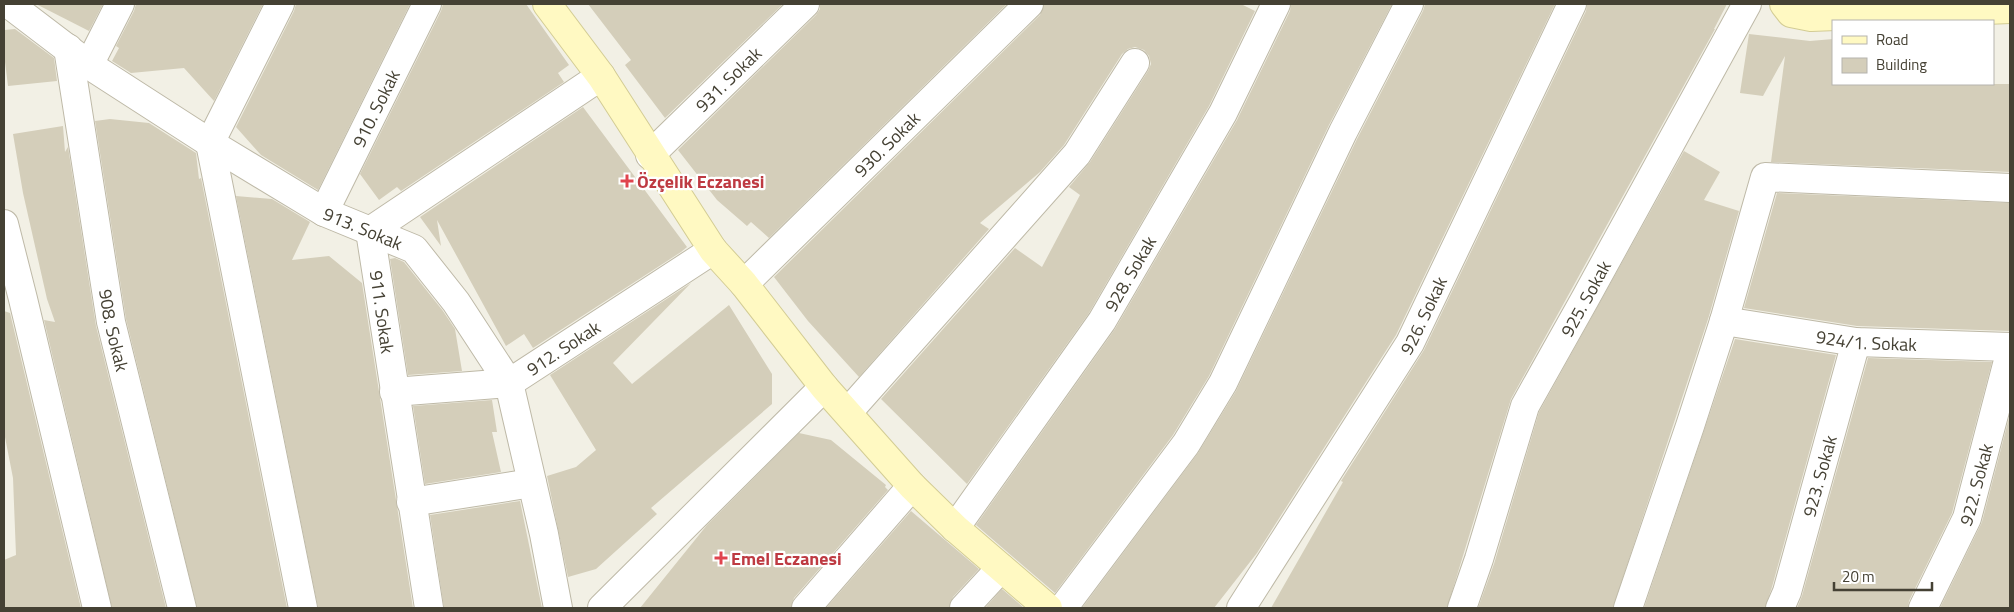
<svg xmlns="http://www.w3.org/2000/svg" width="2014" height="612" font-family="'Titillium Web',sans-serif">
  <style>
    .building { fill: #d4ceba }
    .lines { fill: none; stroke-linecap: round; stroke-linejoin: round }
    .street-casing { stroke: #beb9a7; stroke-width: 30 }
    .secondary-casing { stroke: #d3cc94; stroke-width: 30 }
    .street { stroke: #fff; stroke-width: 28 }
    .secondary { stroke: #fff9c2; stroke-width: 28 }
    .health-dot { fill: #e0444e; stroke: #fff; stroke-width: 2 }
    .labels { text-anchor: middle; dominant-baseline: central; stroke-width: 4.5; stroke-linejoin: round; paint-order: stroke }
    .street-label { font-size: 18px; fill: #454134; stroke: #fff }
    .health-label { font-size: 18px; font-weight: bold; fill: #be3a42; stroke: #fff; text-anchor: start }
  </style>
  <rect width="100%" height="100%" fill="#f2f0e5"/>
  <path class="building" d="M 36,4 L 103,4 L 89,31 Z
    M 136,4 L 263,4 L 214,101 L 184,68 L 131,73 L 112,61 L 119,48 L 116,46 L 134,11 Z
    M 296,4 L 410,4 L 318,190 L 261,155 L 236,127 L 294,11 Z
    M 443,4 L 526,4 L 569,65 L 558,73 L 564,82 L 401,191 L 397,187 L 379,200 L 360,174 L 441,11 Z
    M 588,4 L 783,4 L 665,118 L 625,65 L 631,60 Z
    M 820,4 L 1007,4 L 769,238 L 751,222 L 747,226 L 717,200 L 678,150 L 816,15 L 820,9 Z
    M 1044,4 L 1241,4 L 1255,11 L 1209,106 L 1089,313 L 967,484 L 881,399 L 1015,248 L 1042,267 L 1080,195 L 1069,187 L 1090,162 L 1148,71 L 1151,64 L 1149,56 L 1144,50 L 1135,47 L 1128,49 L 1122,54 L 1064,145 L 1040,172 L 980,223 L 989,229 L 859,377 L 808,321 L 774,277 L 1040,15 Z
    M 1291,4 L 1392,4 L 1329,125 L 1209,376 L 1173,435 L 1055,593 L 976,525 L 1115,329 L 1237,120 L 1290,11 Z
    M 1425,4 L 1555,4 L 1396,335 L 1257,553 L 1214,608 L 1082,608 L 1198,453 L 1236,391 L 1357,139 L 1423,11 Z
    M 1587,4 L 1727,4 L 1714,29 L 1715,29 L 1511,399 L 1447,608 L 1271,608 L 1343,482 L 1341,481 L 1424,350 L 1586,11 Z
    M 15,29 L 54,58 L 57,81 L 8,86 L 4,54 L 4,30 Z
    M 1749,34 L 1810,41 L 1833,39 L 1833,84 L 2010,84 L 2010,172 L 1771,162 L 1785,56 L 1763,96 L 1740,93 Z
    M 583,107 L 687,247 L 681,252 L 533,348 L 524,334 L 506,346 L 437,220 L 441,246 L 420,217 Z
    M 110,119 L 149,123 L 196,153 L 199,179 L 201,178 L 287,608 L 197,608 L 126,319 L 95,121 Z
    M 63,126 L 65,152 L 68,147 L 96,326 L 166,608 L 112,608 L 44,320 L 55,322 L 47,299 L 23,193 L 13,134 Z
    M 1684,151 L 1720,172 L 1704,200 L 1739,211 L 1709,316 L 1613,608 L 1478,608 L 1494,564 L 1539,412 Z
    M 1777,193 L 2010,203 L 2010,331 L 1857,326 L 1744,308 Z
    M 236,196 L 272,199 L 310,222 L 292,260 L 329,256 L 362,283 L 413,608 L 318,608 Z
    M 395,258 L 404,262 L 443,311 L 455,329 L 462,371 L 408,375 L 390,259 Z
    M 691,283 L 613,363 L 632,384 L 729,305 L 772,374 L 772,404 L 651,508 L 657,514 L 596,569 L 568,577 L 547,476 L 576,467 L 596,450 L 550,375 Z
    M 4,311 L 10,313 L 81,608 L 4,608 L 4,560 L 16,555 L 13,478 L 4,432 Z
    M 1735,339 L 1836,355 L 1772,587 L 1765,608 L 1644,608 Z
    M 1868,358 L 1992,362 L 1952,513 L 1909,601 L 1908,608 L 1797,608 L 1802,596 Z
    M 492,400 L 497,432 L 492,432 L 501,472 L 425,484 L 413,406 Z
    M 2010,414 L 2010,608 L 1940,608 L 1982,522 Z
    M 799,433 L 831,440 L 886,485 L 885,487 L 888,490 L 794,598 L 791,608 L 640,608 L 707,525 Z
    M 520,501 L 542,608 L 444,608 L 430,515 Z
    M 911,511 L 979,569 L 953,597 L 949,608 L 826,608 Z
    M 1002,589 L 1024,608 L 985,608 Z"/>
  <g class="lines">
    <defs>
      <g id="street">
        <path id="s1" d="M 9,4 L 89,65 L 210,143 L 324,212 L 414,249 L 456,302 L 509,383 L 544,534 L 558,608"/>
        <path d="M 280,4 L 210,143 L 303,608"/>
        <path id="s2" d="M 68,48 L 111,322 L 182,608"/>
        <path d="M 89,65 L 120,4"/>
        <path id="s3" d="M 650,155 L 805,4"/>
        <path id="s4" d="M 324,212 L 427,4"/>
        <path d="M 4,224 L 23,299 L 97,608"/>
        <path id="s5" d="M 744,284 L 1029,4"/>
        <path id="s6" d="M 1724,321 L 1856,342 L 2010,347"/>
        <path id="s7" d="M 394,392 L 509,383 L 713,250"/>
        <path d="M 848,412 L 1077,154 L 1135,63"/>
        <path d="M 411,502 L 532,483"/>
        <path id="s8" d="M 955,528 L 1102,321 L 1223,113 L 1276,4"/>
        <path d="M 429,608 L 370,231 L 601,76"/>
        <path d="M 602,608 L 824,387"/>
        <path d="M 806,608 L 912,486"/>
        <path d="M 964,608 L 1001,568"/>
        <path d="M 1063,608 L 1186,444 L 1223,383 L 1343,132 L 1409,4"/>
        <path id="s9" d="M 1241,608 L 1410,343 L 1572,4"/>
        <path id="s10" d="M 1462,608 L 1479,559 L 1525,406 L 1585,299 L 1747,4"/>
        <path d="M 1628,608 L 1690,426 L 1724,321 L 1765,177 L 2010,188"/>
        <path id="s11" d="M 1780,608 L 1787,592 L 1856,342"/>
        <path id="s12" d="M 1923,608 L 1967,518 L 2010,353"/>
      </g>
      <path id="secondary" d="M 547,4 L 601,76 L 713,250 L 744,284 L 824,387 L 912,486 L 955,528 L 1048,608
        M 1784,4 L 1791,13 L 1811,17 L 2010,9"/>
    </defs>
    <use href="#street" class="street-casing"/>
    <use href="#secondary" class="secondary-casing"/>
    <use href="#street" class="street"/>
    <use href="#secondary" class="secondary"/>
  </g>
  <g class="health-dot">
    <path d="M624.5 173.5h5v5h5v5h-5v5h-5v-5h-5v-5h5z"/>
    <path d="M718.5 550.5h5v5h5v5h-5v5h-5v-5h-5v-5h5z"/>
  </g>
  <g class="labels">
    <g class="street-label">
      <text stroke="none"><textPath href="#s3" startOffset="109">931. Sokak</textPath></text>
      <text stroke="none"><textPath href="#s4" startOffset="116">910. Sokak</textPath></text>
      <text stroke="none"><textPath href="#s5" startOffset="200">930. Sokak</textPath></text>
      <text stroke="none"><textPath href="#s1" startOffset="420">913. Sokak</textPath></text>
      <text stroke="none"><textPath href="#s8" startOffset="309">928. Sokak</textPath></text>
      <text stroke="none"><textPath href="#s10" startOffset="335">925. Sokak</textPath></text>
      <text transform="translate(382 312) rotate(82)">911. Sokak</text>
      <text stroke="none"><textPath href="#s9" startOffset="345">926. Sokak</textPath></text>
      <text stroke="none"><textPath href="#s2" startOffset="286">908. Sokak</textPath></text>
      <text stroke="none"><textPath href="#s6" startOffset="144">924/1. Sokak</textPath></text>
      <text stroke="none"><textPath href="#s7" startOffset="180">912. Sokak</textPath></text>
      <text stroke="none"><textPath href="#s11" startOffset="138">923. Sokak</textPath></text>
      <text stroke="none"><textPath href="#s12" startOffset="135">922. Sokak</textPath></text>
    </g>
    <g class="health-label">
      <text x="637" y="181">Özçelik Eczanesi</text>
      <text x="731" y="558">Emel Eczanesi</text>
    </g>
  </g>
  <rect width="2014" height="612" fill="none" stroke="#454134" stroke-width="10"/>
  <rect x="1832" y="20" width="162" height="65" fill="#ffffff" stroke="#b5b3ae"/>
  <rect x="1842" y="36" width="25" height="8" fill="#fff9c2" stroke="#b5b3ae"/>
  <text x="1876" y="45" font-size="15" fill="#454134">Road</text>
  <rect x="1842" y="58" width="25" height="15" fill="#d4ceba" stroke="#b5b3ae"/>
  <text x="1876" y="70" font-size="15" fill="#454134">Building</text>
  <path d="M1834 582v8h98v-8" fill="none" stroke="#454134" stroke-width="2.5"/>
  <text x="1842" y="582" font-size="15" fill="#454134" stroke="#ffffff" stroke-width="4" paint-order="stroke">20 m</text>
</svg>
